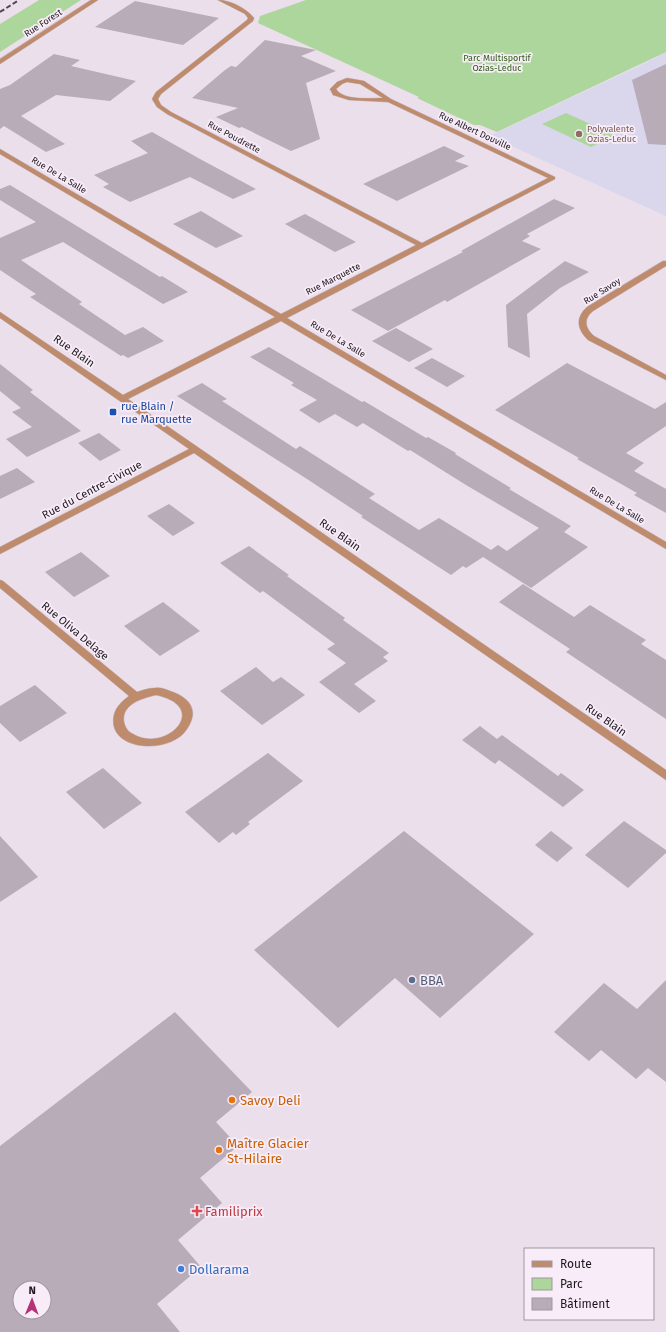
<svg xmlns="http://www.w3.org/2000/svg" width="666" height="1332" font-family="'Fira Sans',sans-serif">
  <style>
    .education { fill: #dad6ec }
    .green { fill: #add69d }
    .building { fill: #b8acb8; fill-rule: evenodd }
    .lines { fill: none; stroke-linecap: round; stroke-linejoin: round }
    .minor-casing { stroke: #c6bbc6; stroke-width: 1 }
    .minor { fill: #bf8b6d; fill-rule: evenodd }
    .rail { stroke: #4c474c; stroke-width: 2; stroke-dasharray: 5 2.5; stroke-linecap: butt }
    .education-dot { fill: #8d6e63; stroke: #f8ecf8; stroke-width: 1.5 }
    .transit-dot { fill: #1a4fb4; stroke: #f8ecf8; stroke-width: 1.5 }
    .service-dot { fill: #5c6f8a; stroke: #f8ecf8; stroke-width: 1.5 }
    .food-dot { fill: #e8710a; stroke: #f8ecf8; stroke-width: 1.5 }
    .health-dot { fill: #e0444e; stroke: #f8ecf8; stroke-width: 1.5 }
    .shop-dot { fill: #3f7fe0; stroke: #f8ecf8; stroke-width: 1.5 }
    .labels { text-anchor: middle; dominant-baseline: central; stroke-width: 3.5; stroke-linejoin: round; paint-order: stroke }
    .far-street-label { font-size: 9px; fill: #1c181c; stroke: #f8ecf8 }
    .far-park-label { font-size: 9px; fill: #2f5e18; stroke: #f8ecf8 }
    .far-education-label { font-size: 9px; fill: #785e54; stroke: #f8ecf8; text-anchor: start }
    .street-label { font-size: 11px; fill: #1c181c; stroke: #f8ecf8 }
    .transit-label { font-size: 11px; fill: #164399; stroke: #f8ecf8; text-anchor: start }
    .near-service-label { font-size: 13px; fill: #4e5e75; stroke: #f8ecf8; text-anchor: start }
    .near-food-label { font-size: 13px; fill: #c56008; stroke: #f8ecf8; text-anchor: start }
    .near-health-label { font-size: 13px; fill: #be3a42; stroke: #f8ecf8; text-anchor: start }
    .near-shop-label { font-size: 13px; fill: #366cbe; stroke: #f8ecf8; text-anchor: start }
  </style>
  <rect width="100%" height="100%" fill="#ebdfeb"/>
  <path class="education" d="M 666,52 L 666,216 L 489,136 L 637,67 Z"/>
  <path class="green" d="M 39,0 L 81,0 L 0,52 L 0,24 Z
    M 306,0 L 666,0 L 666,52 L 497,132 L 480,125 L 474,125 L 417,98 L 419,97 L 258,23 L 260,16 Z
    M 566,113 L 615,135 L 591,147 L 542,124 Z"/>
  <path class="building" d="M 135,1 L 219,18 L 183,45 L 95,27 Z
    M 265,40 L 316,50 L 301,56 L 336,71 L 306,83 L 320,139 L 291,151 L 242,127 L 239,128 L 216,117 L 238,108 L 192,98 L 225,70 L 231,66 L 236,67 Z
    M 54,54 L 80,60 L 71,66 L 136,81 L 110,101 L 56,95 L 21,116 L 65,144 L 46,152 L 4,126 L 0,129 L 0,89 L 10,85 Z
    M 666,64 L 666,145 L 648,144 L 632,80 Z
    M 152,132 L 200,159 L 256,189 L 233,199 L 190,177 L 130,202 L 103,187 L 109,184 L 94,175 L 148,153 L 131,141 Z
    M 444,146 L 465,156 L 455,161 L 469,166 L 397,201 L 363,184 Z
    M 10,185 L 160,277 L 162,276 L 188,292 L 163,304 L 63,242 L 21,260 L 82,302 L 79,304 L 125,335 L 143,327 L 164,341 L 128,358 L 123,355 L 121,356 L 30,297 L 36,294 L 0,270 L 0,238 L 36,222 L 0,200 L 0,189 Z
    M 554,199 L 575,208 L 527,234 L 530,236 L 522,241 L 541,249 L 447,302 L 445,300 L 388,331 L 351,310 L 463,252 L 461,251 Z
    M 201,211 L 243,236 L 216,248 L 173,224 Z
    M 305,214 L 356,242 L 335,252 L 285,224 Z
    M 565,261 L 589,272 L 560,288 L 527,314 L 530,358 L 508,347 L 506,305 Z
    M 396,328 L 433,349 L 409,362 L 372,341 Z
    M 269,347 L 362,402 L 364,401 L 426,438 L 428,437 L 456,453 L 455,454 L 511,488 L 509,489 L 571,526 L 564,532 L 588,547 L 531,588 L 483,557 L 466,568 L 463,566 L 451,575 L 361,517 L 363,516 L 307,479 L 177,396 L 202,383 L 227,399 L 222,401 L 296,449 L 300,446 L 375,494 L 369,498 L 419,530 L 439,518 L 491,550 L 498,545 L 507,551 L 539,528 L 466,485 L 410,450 L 408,451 L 363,423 L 357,427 L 335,414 L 319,423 L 299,410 L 317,400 L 291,385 L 294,383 L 250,357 Z
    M 432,358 L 465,376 L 447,387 L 414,368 Z
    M 567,363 L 655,409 L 666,402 L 666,426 L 626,453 L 644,463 L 634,471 L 666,489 L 666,513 L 634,495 L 637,493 L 577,459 L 579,458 L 495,410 Z
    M 0,364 L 33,390 L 30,392 L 81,431 L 27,457 L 6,439 L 32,427 L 12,412 L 21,408 L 0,391 Z
    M 99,433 L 121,450 L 100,461 L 78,443 Z
    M 17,468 L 35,482 L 0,499 L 0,476 Z
    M 169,504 L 195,523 L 173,536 L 147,516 Z
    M 249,546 L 289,575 L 287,576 L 345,618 L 343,620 L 389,653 L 383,657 L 388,661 L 354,684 L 376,701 L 359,713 L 319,682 L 346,663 L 327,649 L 335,644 L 263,591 L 260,593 L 220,563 Z
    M 81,552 L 110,576 L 74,597 L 45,572 Z
    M 523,584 L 574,617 L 590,605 L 646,640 L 641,644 L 666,660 L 666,719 L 566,652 L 570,649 L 499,602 Z
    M 163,602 L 200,631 L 160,656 L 124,626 Z
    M 256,667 L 273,682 L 281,677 L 305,695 L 262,725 L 220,691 Z
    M 35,685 L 67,713 L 20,742 L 0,723 L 0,706 Z
    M 480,726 L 497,739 L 502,735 L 558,776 L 561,773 L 584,790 L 563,807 L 499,760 L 495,764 L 462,740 Z
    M 268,753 L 303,781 L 248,822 L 250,824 L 236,835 L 233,832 L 219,843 L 185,812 Z
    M 103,768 L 142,803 L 104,829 L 66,792 Z
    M 624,821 L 666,850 L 666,853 L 628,888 L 585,855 Z
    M 404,831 L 534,934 L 440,1018 L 395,978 L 338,1028 L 254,950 Z
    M 551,831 L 573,848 L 557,862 L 535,845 Z
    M 0,836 L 38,877 L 0,902 Z
    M 666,980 L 666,1082 L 648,1068 L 636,1079 L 601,1050 L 589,1061 L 554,1032 L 604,983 L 637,1009 Z
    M 175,1012 L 252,1092 L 216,1122 L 238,1146 L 200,1178 L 222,1203 L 178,1240 L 201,1267 L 157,1304 L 180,1332 L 0,1332 L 0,1146 ZM 20,1288 L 44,1288 L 44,1312 L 20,1312 Z"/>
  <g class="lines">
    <defs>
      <path id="minor" d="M 91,0 L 98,0 L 0,64 L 0,59 Z
        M 218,0 C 230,0 246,8 254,18 L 253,21 L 161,94 L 158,99 L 161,105 L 171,112 L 422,243 L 548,178 L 388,102 L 349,100 L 333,95 L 330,89 L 337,82 L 347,78 L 364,81 L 391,99 L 555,177 L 555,179 L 287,318 L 666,542 L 666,549 L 281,321 L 128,399 L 666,770 L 666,780 L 194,453 L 0,554 L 0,547 L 189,449 L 0,318 L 0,312 L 123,395 L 275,317 L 0,154 L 0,149 L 281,314 L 416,245 L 167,114 L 157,107 L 152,99 L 156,92 L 247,20 L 248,18 L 245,14 ZM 347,82 L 360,84 L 383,98 C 371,98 343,101 336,89 L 342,84 Z
        M 663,261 L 666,261 L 666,266 L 593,311 C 583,319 585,328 594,336 L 666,375 L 666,380 L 588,340 C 577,329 575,318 587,307 Z
        M 0,580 L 3,581 L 137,692 C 143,690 149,688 155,688 C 160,687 165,689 170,691 C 189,697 200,710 187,729 C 171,755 106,752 114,715 C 116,707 122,701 129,696 L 0,588 ZM 156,695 C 212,707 166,754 133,734 C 128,732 125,727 124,722 C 121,704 143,698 156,695 Z"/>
    </defs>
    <use href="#minor" class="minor-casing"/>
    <use href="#minor" class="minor"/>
    <path class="rail" d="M 0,12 L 19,0"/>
  </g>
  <circle class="education-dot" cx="579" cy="134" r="4"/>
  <rect class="transit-dot" x="109" y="408" width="8" height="8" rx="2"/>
  <circle class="service-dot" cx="412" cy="980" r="4"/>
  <g class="food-dot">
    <circle cx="232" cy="1100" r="4"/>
    <circle cx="219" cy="1150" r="4"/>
  </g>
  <path class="health-dot" d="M195 1205h4v4h4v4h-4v4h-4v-4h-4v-4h4z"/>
  <circle class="shop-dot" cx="181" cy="1269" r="4"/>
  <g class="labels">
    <g class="far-street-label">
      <text transform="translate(43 23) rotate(-33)">Rue Forest</text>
      <text transform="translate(475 131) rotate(25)">Rue Albert Douville</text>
      <text transform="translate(234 137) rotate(28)">Rue Poudrette</text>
      <text transform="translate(59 175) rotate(31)">Rue De La Salle</text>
      <text transform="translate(333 279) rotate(-27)">Rue Marquette</text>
      <text transform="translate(602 291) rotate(-32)">Rue Savoy</text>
      <text transform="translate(338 339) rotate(31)">Rue De La Salle</text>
      <text transform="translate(617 505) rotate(31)">Rue De La Salle</text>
    </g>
    <g class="far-park-label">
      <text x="497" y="58">Parc Multisportif<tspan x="497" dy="10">Ozias-Leduc</tspan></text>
    </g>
    <g class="far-education-label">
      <text x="587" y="129">Polyvalente<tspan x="587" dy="10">Ozias-Leduc</tspan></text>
    </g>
    <g class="street-label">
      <text transform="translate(74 351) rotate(35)">Rue Blain</text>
      <text transform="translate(92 490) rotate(-28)">Rue du Centre-Civique</text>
      <text transform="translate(340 535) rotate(35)">Rue Blain</text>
      <text transform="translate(75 631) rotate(40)">Rue Oliva Delage</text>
      <text transform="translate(606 720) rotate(35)">Rue Blain</text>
    </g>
    <g class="transit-label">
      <text x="121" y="406">rue Blain /<tspan x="121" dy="13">rue Marquette</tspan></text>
    </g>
    <g class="near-service-label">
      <text x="420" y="980">BBA</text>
    </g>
    <g class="near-food-label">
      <text x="240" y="1100">Savoy Deli</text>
      <text x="227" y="1143">Maître Glacier<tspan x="227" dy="15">St-Hilaire</tspan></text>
    </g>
    <g class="near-health-label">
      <text x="205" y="1211">Familiprix</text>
    </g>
    <g class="near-shop-label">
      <text x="189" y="1269">Dollarama</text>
    </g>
  </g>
  <rect x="524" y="1248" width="130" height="72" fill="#f8ecf8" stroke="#a097a0"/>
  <rect x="532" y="1261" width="20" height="6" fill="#bf8b6d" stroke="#a097a0"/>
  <text x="560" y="1268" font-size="12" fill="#1c181c">Route</text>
  <rect x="532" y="1278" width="20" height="12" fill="#add69d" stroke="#a097a0"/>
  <text x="560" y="1288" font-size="12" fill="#1c181c">Parc</text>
  <rect x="532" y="1298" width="20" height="12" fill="#b8acb8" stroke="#a097a0"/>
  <text x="560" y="1308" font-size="12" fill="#1c181c">Bâtiment</text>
  <g transform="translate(32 1300) rotate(1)"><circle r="19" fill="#f8ecf8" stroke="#a097a0"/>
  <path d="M0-3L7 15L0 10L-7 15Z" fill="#b63278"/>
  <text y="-6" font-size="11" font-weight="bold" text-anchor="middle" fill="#1c181c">N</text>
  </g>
</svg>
